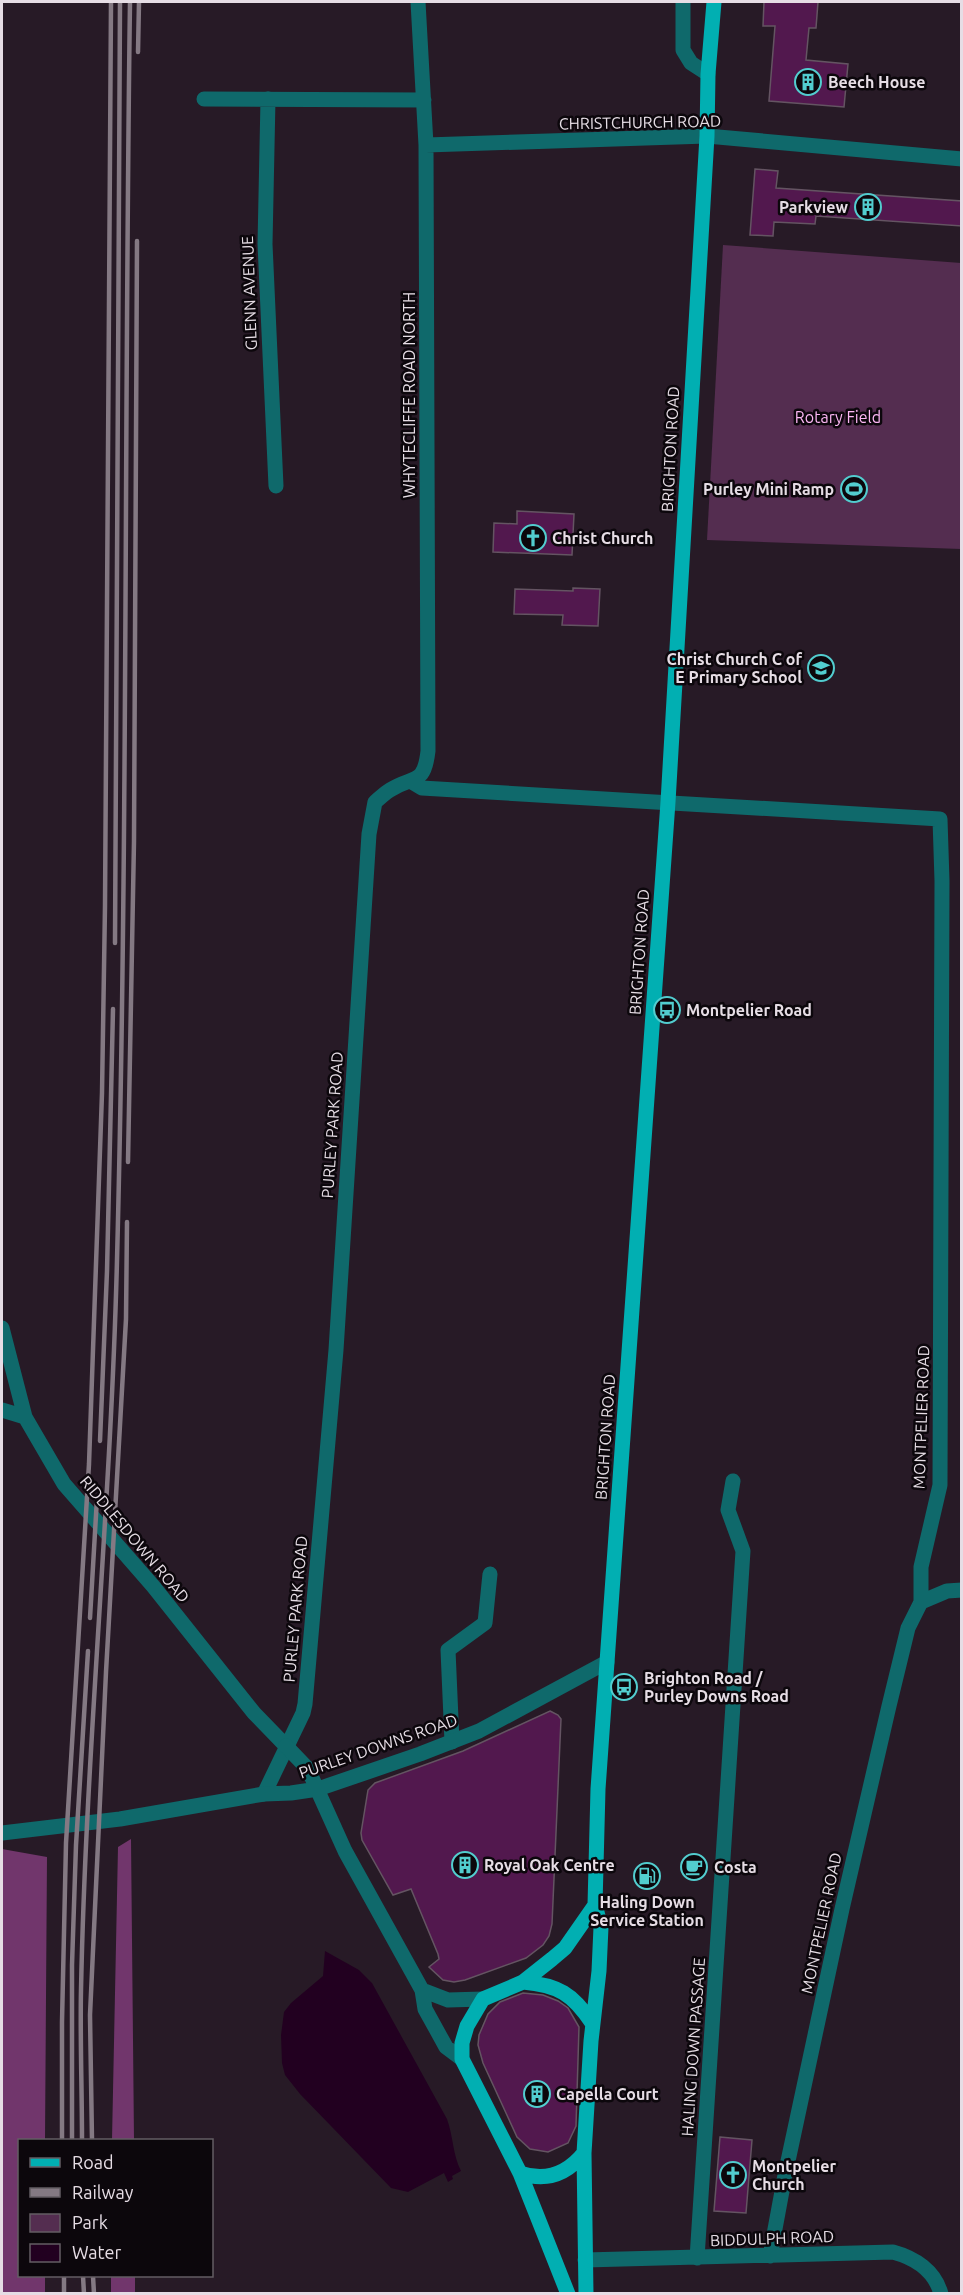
<svg xmlns="http://www.w3.org/2000/svg" width="963" height="2295" font-family="Ubuntu,sans-serif">
  <style>
    .green { fill: #542d50 }
    .forest { fill: #71366c }
    .water { fill: #220020 }
    .building { fill: #52184e; stroke: #645462; stroke-width: 1.5 }
    .lines { fill: none; stroke-linecap: round; stroke-linejoin: round }
    .minor { stroke: #0f696b; stroke-width: 15 }
    .tertiary { stroke: #0f696b; stroke-width: 15 }
    .primary { stroke: #01afb2; stroke-width: 15 }
    .rail { stroke: #847983; stroke-width: 4.5 }
    .labels { text-anchor: middle; dominant-baseline: central; stroke-width: 5; stroke-linejoin: round; paint-order: stroke }
    .poi-label { font-size: 16px; font-weight: bold; fill: #e6dde5; stroke: #0c070c; text-anchor: start }
    .street-label { font-size: 16px; fill: #e6dde5; stroke: #0c070c }
    .park-label { font-size: 16px; fill: #fdb7f5; stroke: #0c070c }
  </style>
  <rect width="100%" height="100%" fill="#271a26"/>
  <path class="green" d="M 723,245 L 961,263 L 961,549 L 707,540 Z"/>
  <path class="forest" d="M 131,1839 L 134,2140 L 112,2140 L 118,1847 Z
    M 2,1849 L 47,1857 L 45,2140 L 20,2140 L 20,2276 L 45,2276 L 45,2293 L 2,2293 Z
    M 111,2276 L 135,2276 L 135,2293 L 111,2293 Z"/>
  <path class="water" d="M 325,1951 L 359,1970 L 372,1983 L 447,2119 C 453,2135 453,2156 461,2171 L 452,2176 L 453,2179 L 448,2182 L 444,2173 L 408,2192 L 391,2188 L 300,2094 L 285,2075 L 282,2063 L 281,2035 L 284,2012 L 291,2003 L 323,1976 Z"/>
  <path class="building" d="M 764,2 L 818,2 L 816,28 L 809,28 L 806,60 L 848,64 L 844,107 L 769,101 L 775,26 L 763,26 Z
    M 755,169 L 778,171 L 776,188 L 962,201 L 962,226 L 816,216 L 815,224 L 774,222 L 773,236 L 750,235 Z
    M 517,511 L 574,514 L 572,555 L 493,552 L 494,523 L 517,524 Z
    M 573,588 L 600,589 L 598,626 L 562,625 L 563,615 L 514,614 L 515,589 L 573,591 Z
    M 550,1711 L 558,1715 L 561,1719 L 552,1924 L 549,1936 L 543,1945 L 526,1958 L 465,1980 L 454,1982 L 443,1980 L 429,1967 L 439,1959 L 438,1954 L 411,1889 L 393,1895 L 362,1840 L 361,1833 L 368,1790 L 375,1783 L 463,1751 Z
    M 523,1993 L 543,1995 L 558,2001 L 568,2008 L 579,2027 L 576,2126 L 568,2143 L 548,2152 L 530,2149 L 517,2137 L 483,2063 L 478,2045 L 479,2035 L 488,2014 L 500,2002 Z
    M 720,2137 L 752,2140 L 746,2213 L 714,2211 Z"/>
  <g class="lines">
    <path class="minor" d="M 683,2 L 683,50 L 691,63 L 708,74
      M 204,99 L 424,100
      M 268,99 L 265,244 L 276,486
      M 426,145 L 707,136 L 962,159
      M 412,782 L 422,788 L 940,819 L 942,881 L 940,1485 L 921,1567 L 921,1602 L 908,1628 L 889,1706 L 842,1909 L 785,2175 L 770,2256
      M 2,1328 L 25,1417 L 64,1484 L 153,1586 L 254,1713 L 286,1746
      M 2,1410 L 25,1417
      M 921,1602 L 947,1591 L 962,1590
      M 452,1742 L 448,1650 L 485,1623 L 490,1574
      M 264,1794 L 303,1713 L 305,1704 L 336,1350 L 369,834 L 375,802 C 380,798 385,793 390,790 C 414,775 424,786 428,751 L 426,145 L 418,2
      M 697,2258 L 743,1551 L 728,1510 L 733,1481
      M 585,2260 L 893,2252 C 915,2258 935,2271 941,2294"/>
    <path class="tertiary" d="M 286,1746 L 308,1769 L 345,1851 L 422,1990 L 425,2009 L 446,2047 L 462,2059
      M 2,1833 L 120,1819 L 264,1794 L 291,1793 L 318,1789 L 420,1754 L 479,1731 L 607,1662
      M 422,1990 L 448,2000 L 483,1999"/>
    <path class="primary" d="M 523,1982 C 558,1985 573,1994 592,2023
      M 520,2173 C 546,2182 567,2174 584,2153
      M 568,2294 L 520,2173 L 462,2059 L 462,2043 L 467,2026 L 483,1999 L 523,1982 L 552,1959 L 565,1948 L 595,1905
      M 586,2294 L 584,2153 L 591,2041 L 599,1971 L 601,1927 L 595,1905 L 598,1789 L 668,802 L 707,136 L 708,74 L 714,2"/>
    <path class="rail" d="M 138,52 L 139,2
      M 115,943 L 120,2
      M 128,1162 L 134,841 L 137,241
      M 100,1441 L 107,1271 L 113,1009
      M 90,1618 L 97,1498
      M 62,2140 L 62,2022 L 66,1843 L 89,1464 L 102,1093 L 105,906 L 111,2
      M 72,2140 L 72,1965 L 76,1845 L 88,1651
      M 82,2140 C 82,2090 80,2040 81,1990 C 86,1746 111,1503 117,1260 C 128,840 124,421 130,2
      M 92,2140 L 90,2015 L 106,1672 L 126,1319 L 127,1222
      M 64,2276 L 64,2294
      M 83,2276 L 84,2294
      M 93,2276 L 94,2294"/>
  </g>
  <defs>
    <symbol id="building-ring" viewBox="-11 -11 22 22"><circle r="9.5" fill="#0c070c" stroke="#52cdcf" stroke-width="1.5"/><path d="M-4-6H4V6H1V3H-1V6H-4ZM-2.5-4.3h1.7v1.8h-1.7ZM.8-4.3h1.7v1.8H.8ZM-2.5-1h1.7V.8h-1.7ZM.8-1h1.7V.8H.8Z" fill="#52cdcf"/></symbol>
    <symbol id="stadium-ring" viewBox="-11 -11 22 22"><circle r="9.5" fill="#0c070c" stroke="#52cdcf" stroke-width="1.5"/><path d="M0-5a6.5 5 0 1 0 0 10a6.5 5 0 1 0 0-10ZM-3.5-1.8h7v3.6h-7Z" fill="#52cdcf"/></symbol>
    <symbol id="church-ring" viewBox="-11 -11 22 22"><circle r="9.5" fill="#0c070c" stroke="#52cdcf" stroke-width="1.5"/><path d="M-1.2-6h2.4v3.5h3.3v2.4h-3.3V6h-2.4V-.1h-3.3v-2.4h3.3Z" fill="#52cdcf"/></symbol>
    <symbol id="school-ring" viewBox="-11 -11 22 22"><circle r="9.5" fill="#0c070c" stroke="#52cdcf" stroke-width="1.5"/><path d="M0-5L7-2L0 1L-7-2ZM-4 1L0 2.5L4 1V4Q0 6-4 4Z" fill="#52cdcf"/></symbol>
    <symbol id="bus-ring" viewBox="-11 -11 22 22"><circle r="9.5" fill="#0c070c" stroke="#52cdcf" stroke-width="1.5"/><path d="M-5-6H5V4H4V6H2V4H-2V6H-4V4H-5ZM-3.5-4V0h7V-4ZM-3.5 1.2v1.5H-2V1.2ZM2 1.2v1.5H3.5V1.2Z" fill="#52cdcf"/></symbol>
    <symbol id="cafe-ring" viewBox="-11 -11 22 22"><circle r="9.5" fill="#0c070c" stroke="#52cdcf" stroke-width="1.5"/><path d="M-5.5-4.5H6V0H3Q3 3.5 0 3.5H-2.5Q-5.5 3.5-5.5 0ZM3-3.2v2h1.7v-2ZM-6 4.5H4V6H-6Z" fill="#52cdcf"/></symbol>
    <symbol id="fuel-ring" viewBox="-11 -11 22 22"><circle r="9.5" fill="#0c070c" stroke="#52cdcf" stroke-width="1.5"/><path d="M-5.5-6h7V0h2V4h1.3V-2.5L3-4.5l.8-.8L6-3V5H2.5V1h-1V6h-7ZM-4.2-4.7v3.2H.2V-4.7Z" fill="#52cdcf"/></symbol>
  </defs>
  <g fill-rule="evenodd">
    <use href="#building-ring" x="793" y="67" width="30" height="30"/>
    <use href="#building-ring" x="853" y="192" width="30" height="30"/>
    <use href="#stadium-ring" x="839" y="474" width="30" height="30"/>
    <use href="#church-ring" x="518" y="523" width="30" height="30"/>
    <use href="#school-ring" x="806" y="653" width="30" height="30"/>
    <use href="#bus-ring" x="652" y="995" width="30" height="30"/>
    <use href="#bus-ring" x="609" y="1672" width="30" height="30"/>
    <use href="#building-ring" x="450" y="1850" width="30" height="30"/>
    <use href="#cafe-ring" x="679" y="1852" width="30" height="30"/>
    <use href="#fuel-ring" x="632" y="1861" width="30" height="30"/>
    <use href="#building-ring" x="522" y="2079" width="30" height="30"/>
    <use href="#church-ring" x="718" y="2160" width="30" height="30"/>
  </g>
  <g class="labels">
    <g class="poi-label">
      <text x="828" y="82">Beech House</text>
      <text x="848" y="207" text-anchor="end">Parkview</text>
      <text x="834" y="489" text-anchor="end">Purley Mini Ramp</text>
      <text x="552" y="538">Christ Church</text>
      <text x="802" y="659" text-anchor="end">Christ Church C of<tspan x="802" dy="18">E Primary School</tspan></text>
      <text x="686" y="1010">Montpelier Road</text>
      <text x="644" y="1678">Brighton Road /<tspan x="644" dy="18">Purley Downs Road</tspan></text>
      <text x="484" y="1865">Royal Oak Centre</text>
      <text x="714" y="1867">Costa</text>
      <text x="647" y="1902" text-anchor="middle">Haling Down<tspan x="647" dy="18">Service Station</tspan></text>
      <text x="556" y="2094">Capella Court</text>
      <text x="752" y="2166">Montpelier<tspan x="752" dy="18">Church</tspan></text>
    </g>
    <g class="street-label">
      <text transform="translate(640 122) rotate(-1)">CHRISTCHURCH ROAD</text>
      <text transform="translate(249 293) rotate(-92)">GLENN AVENUE</text>
      <text transform="translate(409 395) rotate(-90)">WHYTECLIFFE ROAD NORTH</text>
      <text transform="translate(670 449) rotate(-87)">BRIGHTON ROAD</text>
      <text transform="translate(639 952) rotate(-86)">BRIGHTON ROAD</text>
      <text transform="translate(332 1125) rotate(-86)">PURLEY PARK ROAD</text>
      <text transform="translate(921 1417) rotate(-88)">MONTPELIER ROAD</text>
      <text transform="translate(605 1437) rotate(-86)">BRIGHTON ROAD</text>
      <text transform="translate(135 1539) rotate(50)">RIDDLESDOWN ROAD</text>
      <text transform="translate(295 1609) rotate(-85)">PURLEY PARK ROAD</text>
      <text transform="translate(378 1746) rotate(-19)">PURLEY DOWNS ROAD</text>
      <text transform="translate(821 1923) rotate(-78)">MONTPELIER ROAD</text>
      <text transform="translate(693 2047) rotate(-86)">HALING DOWN PASSAGE</text>
      <text transform="translate(772 2238) rotate(-2)">BIDDULPH ROAD</text>
    </g>
    <g class="park-label">
      <text x="838" y="417">Rotary Field</text>
    </g>
  </g>
  <rect width="963" height="2295" fill="none" stroke="#e6dde5" stroke-width="6"/>
  <rect x="18" y="2139" width="195" height="138" fill="#0c070c" stroke="#635d63" stroke-width="1.5"/>
  <rect x="30" y="2158" width="30" height="9" fill="#01afb2" stroke="#635d63" stroke-width="1.5"/>
  <text x="72" y="2169" font-size="18" fill="#e6dde5">Road</text>
  <rect x="30" y="2188" width="30" height="9" fill="#847983" stroke="#635d63" stroke-width="1.5"/>
  <text x="72" y="2199" font-size="18" fill="#e6dde5">Railway</text>
  <rect x="30" y="2214" width="30" height="18" fill="#542d50" stroke="#635d63" stroke-width="1.5"/>
  <text x="72" y="2229" font-size="18" fill="#e6dde5">Park</text>
  <rect x="30" y="2244" width="30" height="18" fill="#220020" stroke="#635d63" stroke-width="1.5"/>
  <text x="72" y="2259" font-size="18" fill="#e6dde5">Water</text>
</svg>
